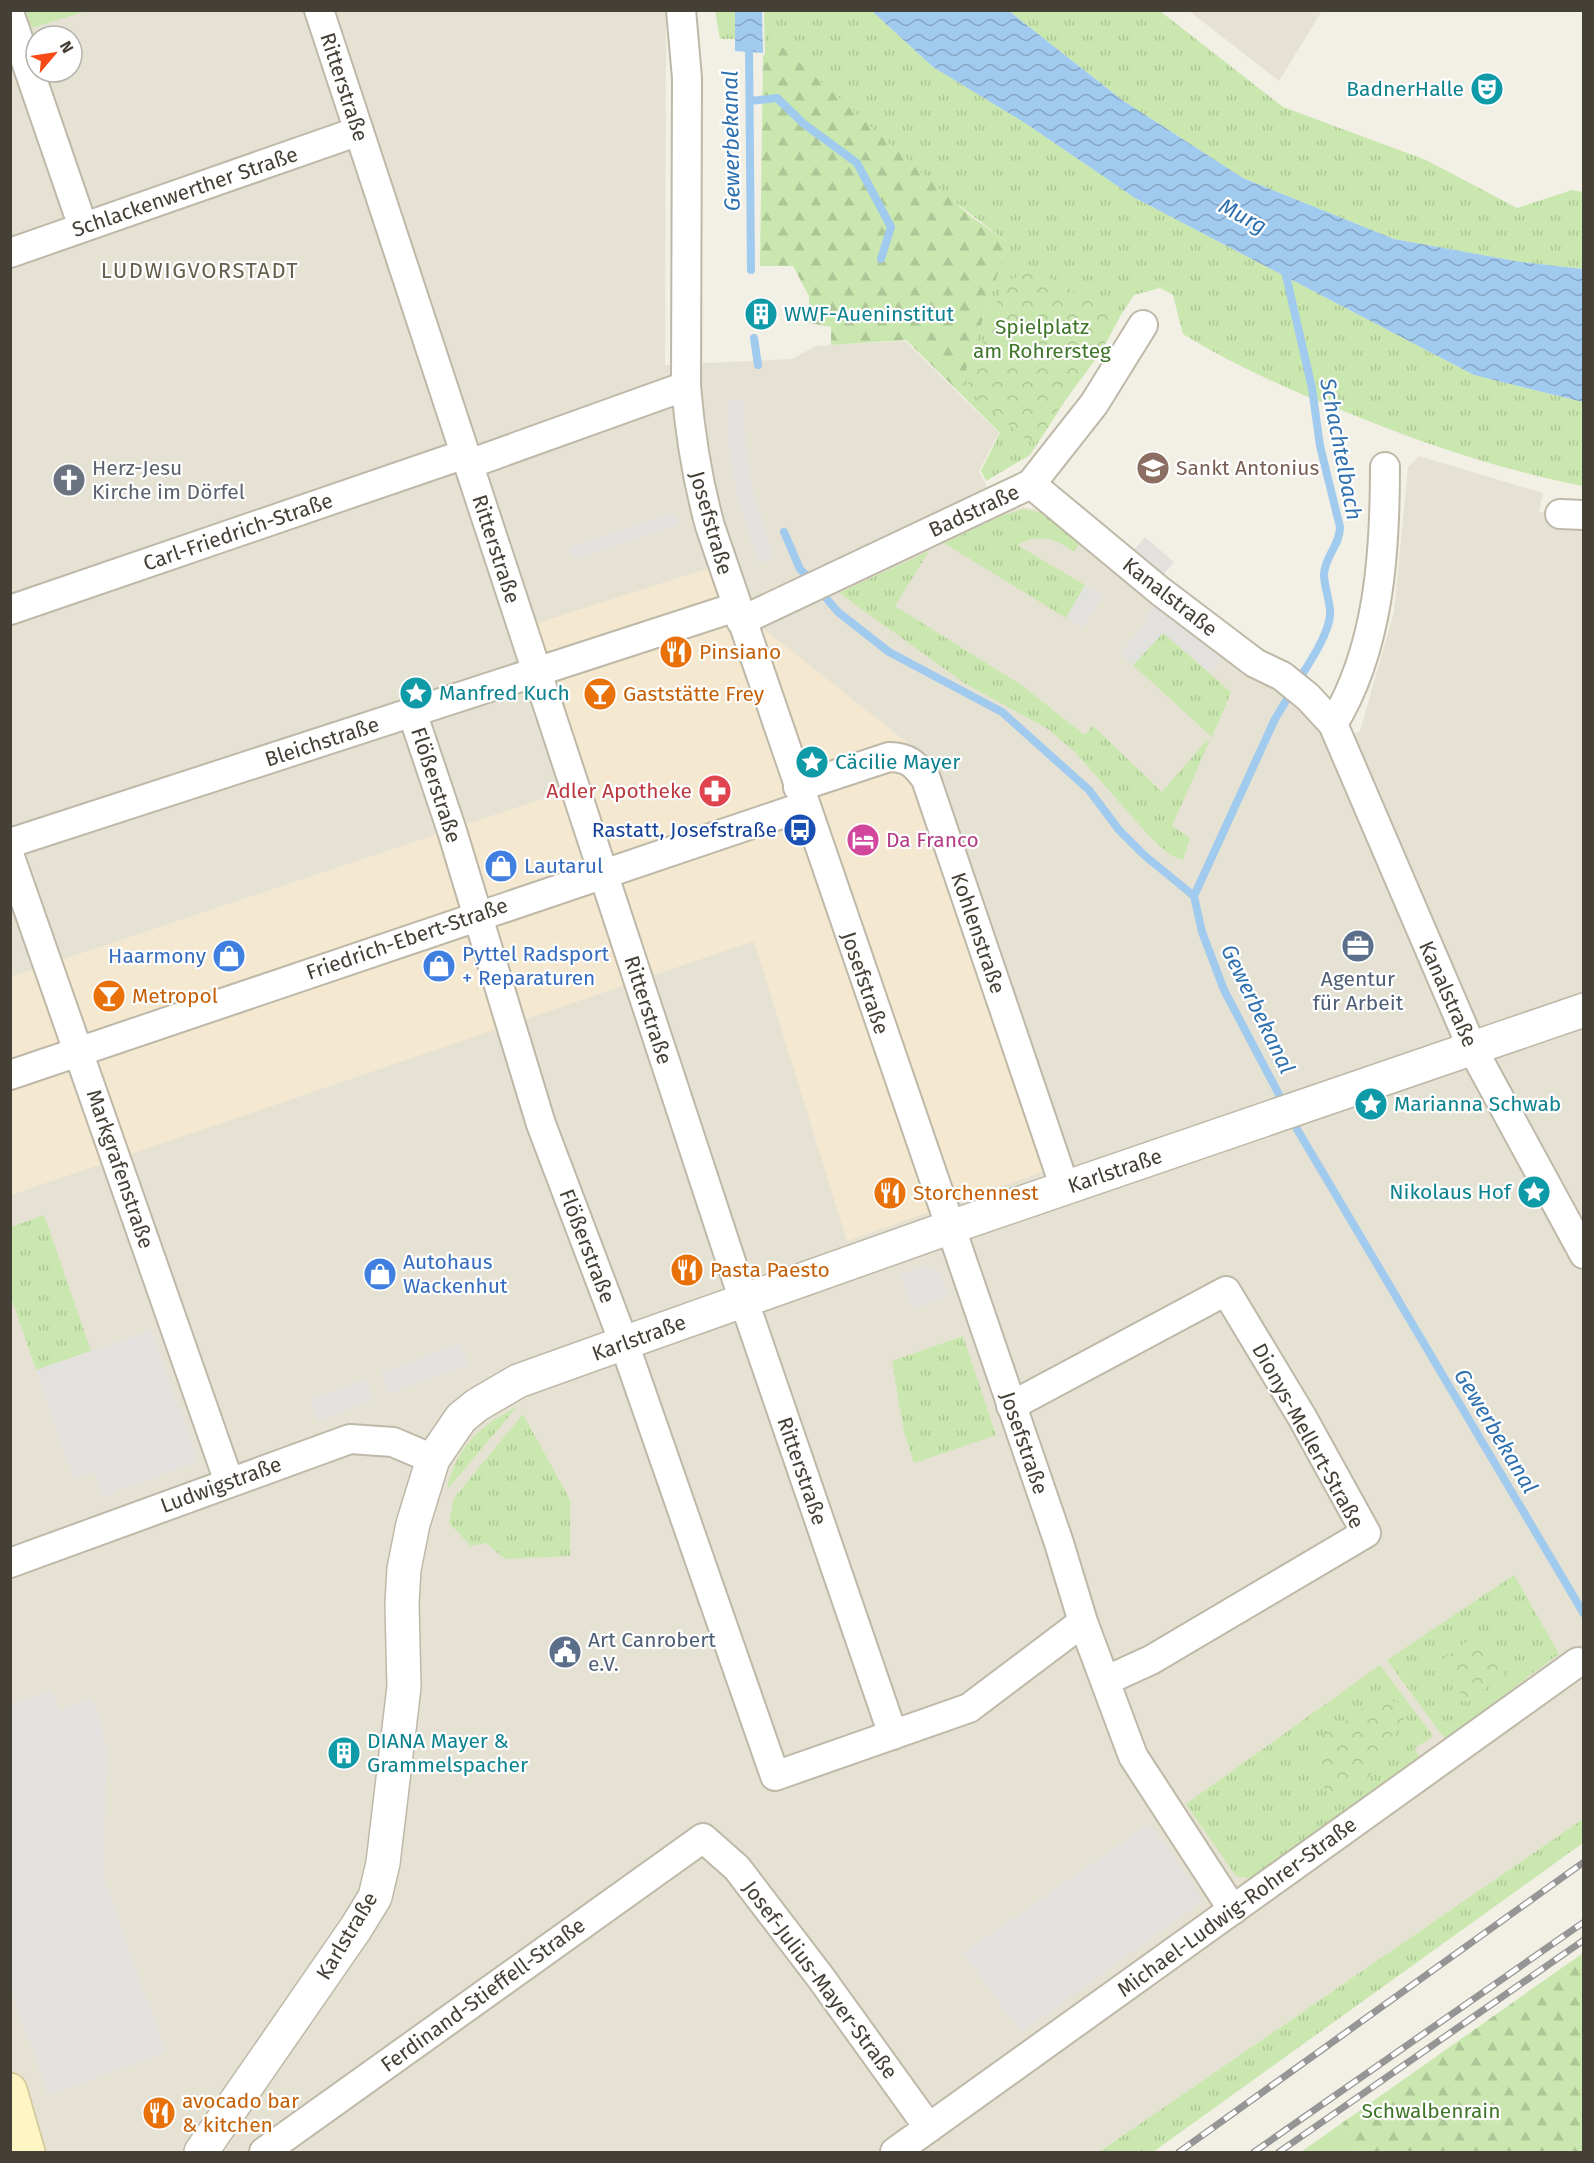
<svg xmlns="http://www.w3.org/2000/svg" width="1594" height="2163" font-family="'Fira Sans',sans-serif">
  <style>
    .residential { fill: #e6e2d3; fill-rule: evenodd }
    .commercial { fill: #f4e8d0 }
    .grass { fill: url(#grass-tufts) }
    .forest { fill: url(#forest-firs) }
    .park { fill: url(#park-crowns) }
    .garden { fill: #c9e7ae }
    .parking { fill: #e3e1dd }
    .water { fill: url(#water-waves) }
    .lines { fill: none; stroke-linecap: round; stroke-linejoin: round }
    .stream { stroke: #a1caef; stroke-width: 8 }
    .minor-casing { stroke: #beb8a8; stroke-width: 32 }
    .tertiary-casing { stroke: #beb8a8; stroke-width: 36 }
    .secondary-casing { stroke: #d2c695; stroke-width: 36 }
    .minor { stroke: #fff; stroke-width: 28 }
    .tertiary { stroke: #fff; stroke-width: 33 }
    .secondary { stroke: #fef4c4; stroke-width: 33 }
    .rail-casing { stroke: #959595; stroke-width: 7 }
    .rail { stroke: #fff; stroke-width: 4.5; stroke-dasharray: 14; stroke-linecap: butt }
    .labels { text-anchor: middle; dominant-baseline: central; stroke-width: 4.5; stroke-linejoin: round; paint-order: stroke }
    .street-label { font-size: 21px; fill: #454035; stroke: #fff }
    .culture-label { font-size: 21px; fill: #0d838f; stroke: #fff; text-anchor: start }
    .park-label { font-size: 21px; fill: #407629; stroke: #fff }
    .worship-label { font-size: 21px; fill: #5b616d; stroke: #fff; text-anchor: start }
    .education-label { font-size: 21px; fill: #785e54; stroke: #fff; text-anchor: start }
    .food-label { font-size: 21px; fill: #c56008; stroke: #fff; text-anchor: start }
    .health-label { font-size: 21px; fill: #be3a42; stroke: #fff; text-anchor: end }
    .transit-label { font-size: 21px; fill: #164399; stroke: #fff; text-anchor: end }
    .hotel-label { font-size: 21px; fill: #b23c85; stroke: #fff; text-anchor: start }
    .shop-label { font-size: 21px; fill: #366cbe; stroke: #fff; text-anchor: start }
    .service-label { font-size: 21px; fill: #4e5e75; stroke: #fff }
    .water-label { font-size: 22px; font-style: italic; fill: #2f70af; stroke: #fff }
    .neighbourhood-label { font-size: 22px; letter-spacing: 1.5px; fill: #675e4c; stroke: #fff }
  </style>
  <defs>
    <pattern id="grass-tufts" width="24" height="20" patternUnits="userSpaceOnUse" patternTransform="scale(1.5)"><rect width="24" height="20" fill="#c9e7ae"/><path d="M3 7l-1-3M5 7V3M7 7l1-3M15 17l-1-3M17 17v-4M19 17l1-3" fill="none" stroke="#aec796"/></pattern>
    <pattern id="forest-firs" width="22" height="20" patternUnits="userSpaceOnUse" patternTransform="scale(1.5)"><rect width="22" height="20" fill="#c9e7ae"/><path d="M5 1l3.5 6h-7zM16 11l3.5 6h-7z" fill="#aec796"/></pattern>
    <pattern id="park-crowns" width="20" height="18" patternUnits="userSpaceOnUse" patternTransform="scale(1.5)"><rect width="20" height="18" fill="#c9e7ae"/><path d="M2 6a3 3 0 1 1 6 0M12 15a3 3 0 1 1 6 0" fill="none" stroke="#aec796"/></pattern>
    <pattern id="water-waves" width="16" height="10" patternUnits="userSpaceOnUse" patternTransform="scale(1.5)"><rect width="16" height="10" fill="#a1caef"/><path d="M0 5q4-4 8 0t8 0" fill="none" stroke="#85a5c2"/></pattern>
  </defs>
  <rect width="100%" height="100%" fill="#f2efe5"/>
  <path class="residential" d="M 86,10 L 666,11 L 665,365 L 792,359 L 816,346 L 905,341 L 999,433 L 979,471 L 1000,513 L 1024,507 L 1048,512 L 1319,722 L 1330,748 L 1360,731 L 1394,612 L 1408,467 L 1419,456 L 1543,493 L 1539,512 L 1583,518 L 1583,1819 L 1099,2152 L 11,2152 L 11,11 L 26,11 L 33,28 ZM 36,36 L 72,36 L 72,72 L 36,72 Z
    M 1189,11 L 1322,11 L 1279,81 Z"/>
  <path class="commercial" d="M 722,564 L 736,607 L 929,760 L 1068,1163 L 847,1241 L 754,941 L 11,1195 L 10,977 L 575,788 L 522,628 Z"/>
  <path class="grass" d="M 26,11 L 26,10 L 86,11 L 32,28 Z
    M 715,11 L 735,11 L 736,39 L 720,39 Z
    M 764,11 L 872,11 L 933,67 L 1025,123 L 1135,198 L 1474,375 L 1583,402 L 1583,486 C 1507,471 1433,447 1361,418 C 1299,394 1240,369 1183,334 L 1173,295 L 1160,288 L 1134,295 L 1030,455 L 986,481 L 981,471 L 1000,433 L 959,392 L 1008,243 L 765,55 Z
    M 1009,11 L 1160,11 L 1283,107 L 1426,160 L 1517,208 L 1572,190 L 1583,192 L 1583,269 L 1521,262 L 1394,239 L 1243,178 L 1122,100 Z
    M 1024,509 L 1047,514 L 1081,541 L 1074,552 C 1056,538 1038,533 1017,545 L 1085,585 L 1066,618 L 944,543 L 1001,516 Z
    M 929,551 L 895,606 L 1021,685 L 1085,735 L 1093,726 L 1162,792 L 1207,740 L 1209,742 L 1172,826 L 1190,838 L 1183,860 L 1170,855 L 1151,838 L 1075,752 L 1048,729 L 966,684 L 839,593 Z
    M 1163,633 L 1231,692 L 1212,737 L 1133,665 Z
    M 44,1215 L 91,1351 L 36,1370 L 11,1297 L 11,1227 Z
    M 963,1336 L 996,1435 L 914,1463 L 904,1432 L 892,1361 Z
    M 516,1408 L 447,1490 C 454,1451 480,1424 516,1408 Z
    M 523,1414 L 570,1500 L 570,1556 L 505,1559 L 486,1543 L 471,1546 L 449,1523 L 454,1498 Z
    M 1514,1575 L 1559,1654 L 1445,1739 L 1387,1660 Z
    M 1380,1665 L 1433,1736 L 1414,1749 L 1421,1758 L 1257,1880 L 1236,1876 L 1186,1804 Z
    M 1583,1819 L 1583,1843 L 1153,2152 L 1099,2152 Z"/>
  <path class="forest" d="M 779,44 L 969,215 L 1008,243 L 959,392 L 906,340 L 831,345 L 831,327 L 809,323 L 809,296 L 793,266 L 760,266 L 763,56 Z
    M 1583,1953 L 1583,2152 L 1362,2152 L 1342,2123 Z"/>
  <path class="park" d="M 1035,269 L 1119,319 L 1099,355 L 1032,444 L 966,389 L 1004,282 Z
    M 1478,1634 L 1505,1674 L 1466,1702 L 1439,1662 Z
    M 1376,1698 L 1404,1703 L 1405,1717 L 1388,1749 L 1367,1779 L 1340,1792 L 1325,1790 L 1313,1764 L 1321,1753 L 1319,1737 L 1353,1716 Z"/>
  <path class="garden" d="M 1342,2123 L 1362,2152 L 1301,2152 Z"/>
  <path class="parking" d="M 743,400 L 746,449 L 753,490 L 774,558 L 758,563 L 737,494 L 729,451 L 727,401 Z
    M 674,513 L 679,525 L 573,559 L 569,547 Z
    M 1145,537 L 1174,562 L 1163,575 L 1134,550 Z
    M 1085,585 L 1103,595 L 1083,628 L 1066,618 Z
    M 1155,605 L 1222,660 L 1211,673 L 1163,633 L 1133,665 L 1120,653 L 1148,621 L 1144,617 Z
    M 926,1265 L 940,1272 L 948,1296 L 912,1310 L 900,1275 Z
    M 152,1330 L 198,1462 L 120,1489 L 104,1498 L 95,1472 L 74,1479 L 36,1370 Z
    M 461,1343 L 468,1365 L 389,1394 L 381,1373 Z
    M 366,1379 L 374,1400 L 318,1421 L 310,1399 Z
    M 52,1690 L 60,1710 L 92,1699 L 102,1727 L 107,1752 L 103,1876 L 166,2053 L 48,2095 L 11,1989 L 10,1704 Z
    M 1150,1823 L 1204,1900 L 1021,2033 L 963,1953 Z"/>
  <path class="water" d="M 735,11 L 762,11 L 763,53 L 735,51 Z
    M 872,11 L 1009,11 L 1122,100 L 1243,178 L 1394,239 L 1521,262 L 1583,269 L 1583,402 L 1474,375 L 1135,198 L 1025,123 L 933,67 Z"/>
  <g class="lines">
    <path class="stream" d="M 749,44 L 751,270
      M 750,101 L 777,98 L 804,124 L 857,163 L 891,227 L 881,259
      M 1285,271 L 1312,388 L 1320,446 L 1340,527 C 1340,545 1325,556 1324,574 C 1324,588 1331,602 1330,615 C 1329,634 1308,665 1298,681
      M 754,338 L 758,365
      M 784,532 L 800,569 L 812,582
      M 820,591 L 838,612 L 889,652 L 1002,712 L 1089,790 L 1119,830 L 1144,855 L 1194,896 L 1202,932 L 1224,990 L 1285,1106
      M 1194,896 L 1275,719 L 1292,691
      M 1291,1119 L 1584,1614"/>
    <defs>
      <path id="minor" d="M 319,10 L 744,1301 L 893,1735
        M 681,10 L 687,78 L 686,386 C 690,434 697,479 710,526 L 1059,1543 L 1083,1622 L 1133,1756 L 1233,1910
        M 10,15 L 83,227
        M 10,253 L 359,131
        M 469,464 L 686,386
        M 1031,484 L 1160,591 L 1255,663 L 1282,676 L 1308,697 L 1333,724 L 1472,1048 L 1584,1254
        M 1560,514 L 1584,515
        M 10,610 L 465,454
        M 741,621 L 1031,484 L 1094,404 L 1143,325
        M 412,712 L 452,831 L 541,1124 L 624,1343 L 775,1776 L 969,1708 L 1083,1622
        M 1333,724 C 1379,649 1385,554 1385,467
        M 798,787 L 889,757 C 908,757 915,764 926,779 L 1065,1188
        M 10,843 L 736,607
        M 10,857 L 229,1482
        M 10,1075 L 805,806
        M 1011,1406 L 1226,1291 L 1302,1417 L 1366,1533 L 1151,1660 L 1105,1681
        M 10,1563 L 350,1439 L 393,1442 L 433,1459
        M 264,2152 L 703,1838 L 737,1868 L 821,1978 L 929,2128
        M 895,2152 L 1578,1662"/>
      <path id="tertiary" d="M 201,2152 L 356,1928 L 375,1897 L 383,1863 L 404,1687 L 402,1603 L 404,1569 L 413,1524 L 433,1459 L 461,1418 L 477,1405 L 518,1381 L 624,1343 L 951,1227 L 1584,1010"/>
      <path id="secondary" d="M 10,2090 L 28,2152"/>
    </defs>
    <use href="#minor" class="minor-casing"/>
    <use href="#tertiary" class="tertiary-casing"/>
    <use href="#secondary" class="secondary-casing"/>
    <use href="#minor" class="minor"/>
    <use href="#tertiary" class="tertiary"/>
    <use href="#secondary" class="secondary"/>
    <defs>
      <path id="rail" d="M 1179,2152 L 1584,1862
        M 1254,2152 L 1584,1922
        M 1279,2152 L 1584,1940"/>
    </defs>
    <use href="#rail" class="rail-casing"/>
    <use href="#rail" class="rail"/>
  </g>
  <defs>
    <symbol id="theatre-disc" viewBox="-11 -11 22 22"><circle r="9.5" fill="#0f9aa8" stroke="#fff"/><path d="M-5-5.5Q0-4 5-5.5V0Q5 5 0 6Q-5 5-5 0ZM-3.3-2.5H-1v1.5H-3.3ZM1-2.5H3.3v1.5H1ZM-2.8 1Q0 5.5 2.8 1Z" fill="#fff"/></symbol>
    <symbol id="building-disc" viewBox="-11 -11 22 22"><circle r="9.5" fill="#0f9aa8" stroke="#fff"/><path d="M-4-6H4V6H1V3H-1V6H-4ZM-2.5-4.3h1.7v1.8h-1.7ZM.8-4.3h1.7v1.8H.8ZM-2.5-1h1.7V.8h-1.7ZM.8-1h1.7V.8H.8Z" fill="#fff"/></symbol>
    <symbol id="school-disc" viewBox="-11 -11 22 22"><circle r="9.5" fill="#8d6e63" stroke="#fff"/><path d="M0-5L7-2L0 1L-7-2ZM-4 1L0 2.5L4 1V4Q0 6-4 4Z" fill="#fff"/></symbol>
    <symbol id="church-disc" viewBox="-11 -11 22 22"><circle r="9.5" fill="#6b7280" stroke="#fff"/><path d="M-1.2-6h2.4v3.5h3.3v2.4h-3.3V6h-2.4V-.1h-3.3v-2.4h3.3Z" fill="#fff"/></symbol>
    <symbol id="restaurant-disc" viewBox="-11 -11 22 22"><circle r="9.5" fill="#e8710a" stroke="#fff"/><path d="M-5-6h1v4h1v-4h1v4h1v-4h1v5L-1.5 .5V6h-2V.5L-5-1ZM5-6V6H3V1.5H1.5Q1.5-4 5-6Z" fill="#fff"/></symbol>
    <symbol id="sight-disc" viewBox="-11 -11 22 22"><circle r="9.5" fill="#0f9aa8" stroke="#fff"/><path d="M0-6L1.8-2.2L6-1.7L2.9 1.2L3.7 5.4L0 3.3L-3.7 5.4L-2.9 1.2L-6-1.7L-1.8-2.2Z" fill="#fff"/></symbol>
    <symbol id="bar-disc" viewBox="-11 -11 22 22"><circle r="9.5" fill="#e8710a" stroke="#fff"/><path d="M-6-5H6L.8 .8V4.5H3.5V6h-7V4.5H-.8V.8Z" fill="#fff"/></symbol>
    <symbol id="pharmacy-disc" viewBox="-11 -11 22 22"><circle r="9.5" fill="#e0444e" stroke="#fff"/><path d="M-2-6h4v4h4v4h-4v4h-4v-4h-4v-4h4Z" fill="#fff"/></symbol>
    <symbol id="bus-disc" viewBox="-11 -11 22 22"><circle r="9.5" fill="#1a4fb4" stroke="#fff"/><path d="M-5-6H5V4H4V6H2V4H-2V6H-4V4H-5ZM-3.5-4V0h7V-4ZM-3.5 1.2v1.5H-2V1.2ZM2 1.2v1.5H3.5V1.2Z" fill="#fff"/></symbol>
    <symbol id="hotel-disc" viewBox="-11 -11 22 22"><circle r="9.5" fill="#d1479c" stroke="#fff"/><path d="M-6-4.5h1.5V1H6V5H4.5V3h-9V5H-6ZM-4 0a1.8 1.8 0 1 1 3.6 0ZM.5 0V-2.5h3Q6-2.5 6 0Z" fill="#fff"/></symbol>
    <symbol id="shop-disc" viewBox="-11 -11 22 22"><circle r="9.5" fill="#3f7fe0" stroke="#fff"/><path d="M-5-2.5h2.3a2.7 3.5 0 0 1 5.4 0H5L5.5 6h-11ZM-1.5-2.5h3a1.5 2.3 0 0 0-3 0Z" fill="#fff"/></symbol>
    <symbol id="office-disc" viewBox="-11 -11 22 22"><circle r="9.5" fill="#5c6f8a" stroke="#fff"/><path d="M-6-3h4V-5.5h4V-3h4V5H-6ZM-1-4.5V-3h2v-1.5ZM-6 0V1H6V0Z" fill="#fff"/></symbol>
    <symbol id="civic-disc" viewBox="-11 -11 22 22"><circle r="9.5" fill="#5c6f8a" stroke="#fff"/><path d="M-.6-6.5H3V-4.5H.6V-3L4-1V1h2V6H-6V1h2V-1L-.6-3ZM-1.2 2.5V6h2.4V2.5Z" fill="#fff"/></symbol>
  </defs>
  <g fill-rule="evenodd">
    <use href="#theatre-disc" x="1468" y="70" width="38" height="38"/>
    <use href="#building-disc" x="742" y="295" width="38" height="38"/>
    <use href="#school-disc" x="1134" y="449" width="38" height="38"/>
    <use href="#church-disc" x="50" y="461" width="38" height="38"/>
    <use href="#restaurant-disc" x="657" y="633" width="38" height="38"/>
    <use href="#sight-disc" x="397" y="674" width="38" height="38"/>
    <use href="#bar-disc" x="581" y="675" width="38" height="38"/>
    <use href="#sight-disc" x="793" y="743" width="38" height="38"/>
    <use href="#pharmacy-disc" x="696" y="772" width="38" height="38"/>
    <use href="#bus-disc" x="781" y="811" width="38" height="38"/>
    <use href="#hotel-disc" x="844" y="821" width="38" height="38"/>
    <use href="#shop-disc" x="482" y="847" width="38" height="38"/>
    <use href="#office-disc" x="1339" y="927" width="38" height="38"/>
    <use href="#shop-disc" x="210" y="937" width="38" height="38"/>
    <use href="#shop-disc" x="420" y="947" width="38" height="38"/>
    <use href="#bar-disc" x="90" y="977" width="38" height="38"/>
    <use href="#sight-disc" x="1352" y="1085" width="38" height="38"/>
    <use href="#sight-disc" x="1515" y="1173" width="38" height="38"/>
    <use href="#restaurant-disc" x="871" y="1174" width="38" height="38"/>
    <use href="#restaurant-disc" x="668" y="1251" width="38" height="38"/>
    <use href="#shop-disc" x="361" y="1255" width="38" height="38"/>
    <use href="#civic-disc" x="546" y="1633" width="38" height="38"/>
    <use href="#building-disc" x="325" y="1734" width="38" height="38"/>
    <use href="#restaurant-disc" x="140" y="2094" width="38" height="38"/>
  </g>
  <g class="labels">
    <g class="street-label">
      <text transform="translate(344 87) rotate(72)">Ritterstraße</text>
      <text transform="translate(185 192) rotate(-19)">Schlackenwerther Straße</text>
      <text transform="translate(974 511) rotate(-25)">Badstraße</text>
      <text transform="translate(711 523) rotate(74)">Josefstraße</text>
      <text transform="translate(238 532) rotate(-19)">Carl-Friedrich-Straße</text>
      <text transform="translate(496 549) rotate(72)">Ritterstraße</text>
      <text transform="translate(1170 597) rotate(38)">Kanalstraße</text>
      <text transform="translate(322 742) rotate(-18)">Bleichstraße</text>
      <text transform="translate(436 785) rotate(72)">Flößerstraße</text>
      <text transform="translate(978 933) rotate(71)">Kohlenstraße</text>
      <text transform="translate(407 939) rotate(-19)">Friedrich-Ebert-Straße</text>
      <text transform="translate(865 983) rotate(71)">Josefstraße</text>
      <text transform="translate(1448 994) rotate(66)">Kanalstraße</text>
      <text transform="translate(648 1010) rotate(72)">Ritterstraße</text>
      <text transform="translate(120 1169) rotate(71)">Markgrafenstraße</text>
      <text transform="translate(1115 1171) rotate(-19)">Karlstraße</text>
      <text transform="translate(587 1246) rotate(69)">Flößerstraße</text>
      <text transform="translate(639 1338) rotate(-20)">Karlstraße</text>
      <text transform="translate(1308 1436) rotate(61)">Dionys-Mellert-Straße</text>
      <text transform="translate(1024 1443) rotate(71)">Josefstraße</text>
      <text transform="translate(802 1471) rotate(71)">Ritterstraße</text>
      <text transform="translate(221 1485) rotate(-20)">Ludwigstraße</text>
      <text transform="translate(1237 1907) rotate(-36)">Michael-Ludwig-Rohrer-Straße</text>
      <text transform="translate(347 1936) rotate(-59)">Karlstraße</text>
      <text transform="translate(820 1980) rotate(53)">Josef-Julius-Mayer-Straße</text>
      <text transform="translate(483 1995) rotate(-36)">Ferdinand-Stieffell-Straße</text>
    </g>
    <g class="culture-label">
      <text x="1464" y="89" text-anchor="end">BadnerHalle</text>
      <text x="784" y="314">WWF-Aueninstitut</text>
      <text x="439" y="693">Manfred Kuch</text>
      <text x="835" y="762">Cäcilie Mayer</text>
      <text x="1394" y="1104">Marianna Schwab</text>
      <text x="1511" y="1192" text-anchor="end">Nikolaus Hof</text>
      <text x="367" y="1741">DIANA Mayer &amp;<tspan x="367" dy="24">Grammelspacher</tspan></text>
    </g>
    <g class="park-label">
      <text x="1042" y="327">Spielplatz<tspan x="1042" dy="24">am Rohrersteg</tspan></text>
      <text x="1431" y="2111">Schwalbenrain</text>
    </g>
    <g class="worship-label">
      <text x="92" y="468">Herz-Jesu<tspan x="92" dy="24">Kirche im Dörfel</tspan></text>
    </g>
    <g class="education-label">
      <text x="1176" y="468">Sankt Antonius</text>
    </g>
    <g class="food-label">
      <text x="699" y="652">Pinsiano</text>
      <text x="623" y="694">Gaststätte Frey</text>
      <text x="132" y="996">Metropol</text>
      <text x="913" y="1193">Storchennest</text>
      <text x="710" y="1270">Pasta Paesto</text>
      <text x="182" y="2101">avocado bar<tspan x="182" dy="24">&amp; kitchen</tspan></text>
    </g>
    <g class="health-label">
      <text x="692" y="791">Adler Apotheke</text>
    </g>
    <g class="transit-label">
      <text x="777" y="830">Rastatt, Josefstraße</text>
    </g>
    <g class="hotel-label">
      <text x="886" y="840">Da Franco</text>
    </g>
    <g class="shop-label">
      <text x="524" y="866">Lautarul</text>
      <text x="462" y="954">Pyttel Radsport<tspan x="462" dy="24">+ Reparaturen</tspan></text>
      <text x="206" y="956" text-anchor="end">Haarmony</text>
      <text x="403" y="1262">Autohaus<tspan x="403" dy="24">Wackenhut</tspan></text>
    </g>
    <g class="service-label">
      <text x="1358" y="979">Agentur<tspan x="1358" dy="24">für Arbeit</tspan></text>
      <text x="588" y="1640" text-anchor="start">Art Canrobert<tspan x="588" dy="24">e.V.</tspan></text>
    </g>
    <g class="water-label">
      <text transform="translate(731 141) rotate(-91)">Gewerbekanal</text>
      <text transform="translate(1243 216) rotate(28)">Murg</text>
      <text transform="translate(1341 449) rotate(79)">Schachtelbach</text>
      <text transform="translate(1258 1009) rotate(64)">Gewerbekanal</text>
      <text transform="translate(1496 1431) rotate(59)">Gewerbekanal</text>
    </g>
    <g class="neighbourhood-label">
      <text x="200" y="270">LUDWIGVORSTADT</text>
    </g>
  </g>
  <rect width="1594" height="2163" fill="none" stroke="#454035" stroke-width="24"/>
  <g transform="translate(54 54) rotate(61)"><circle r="28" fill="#ffffff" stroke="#b5b3ae" stroke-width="1.5"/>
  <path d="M0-4.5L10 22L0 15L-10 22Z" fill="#f74a17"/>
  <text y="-9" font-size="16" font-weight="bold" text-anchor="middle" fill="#454035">N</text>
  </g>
</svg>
